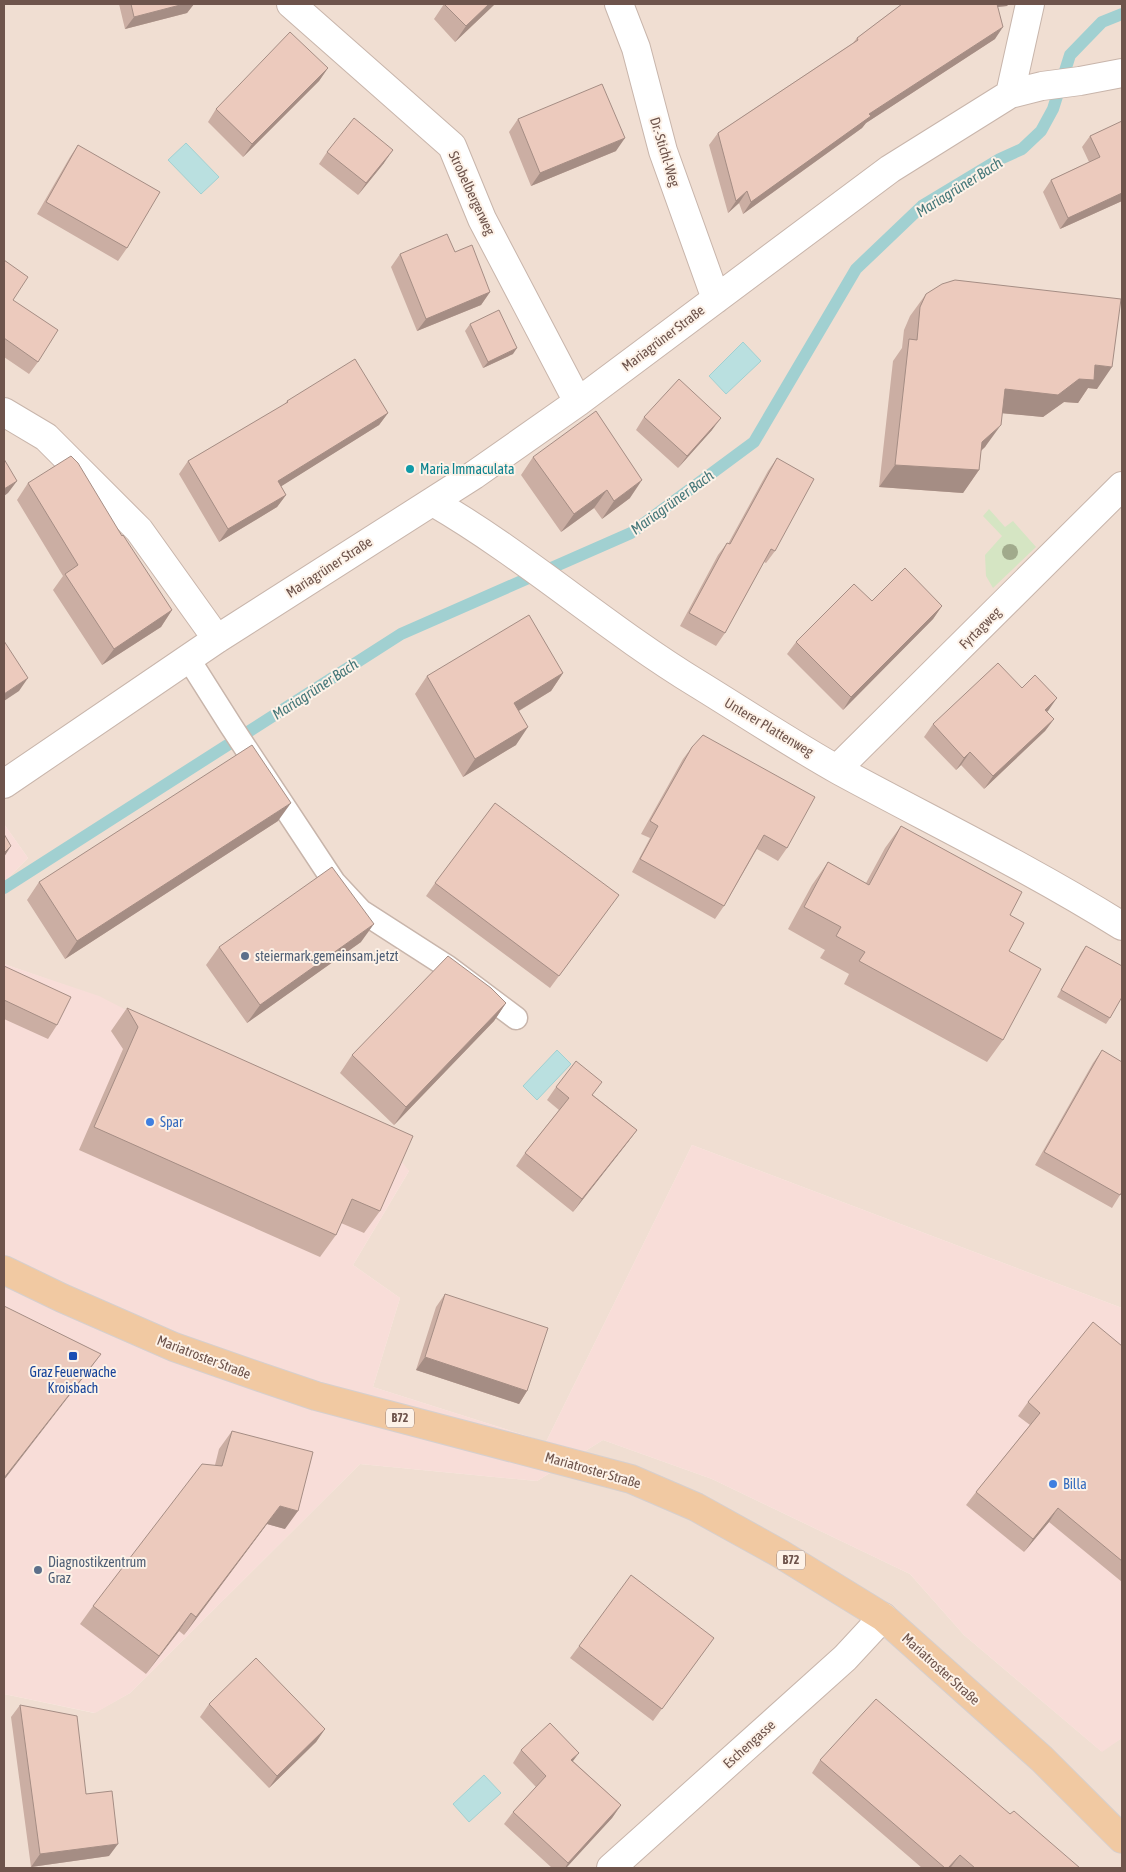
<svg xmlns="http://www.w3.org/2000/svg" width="1126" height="1872" font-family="'Asap Condensed',sans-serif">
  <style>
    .residential { fill: #f0ded2 }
    .commercial { fill: #f8ddd8 }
    .green { fill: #d5e5c3 }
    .water { fill: #bae0e0; stroke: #a1d0d1 }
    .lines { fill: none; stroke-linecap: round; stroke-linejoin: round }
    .stream { stroke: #a1d0d1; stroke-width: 12 }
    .service-casing { stroke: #c8b5ab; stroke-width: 25 }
    .minor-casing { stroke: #c8b5ab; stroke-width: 30 }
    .primary-casing { stroke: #d6cfcd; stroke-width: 30 }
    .service { stroke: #fff; stroke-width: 22 }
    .minor { stroke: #fff; stroke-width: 28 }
    .primary { stroke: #f1c9a2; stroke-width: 28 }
    .tree { fill: #a1aa8c }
    .wall { fill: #cbaea3 }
    .shaded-wall { fill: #a58d84 }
    .building { fill: #eccabd; stroke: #a58d84 }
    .culture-dot { fill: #0f9aa8; stroke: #fdf2e8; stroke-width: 2 }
    .service-dot { fill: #5c6f8a; stroke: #fdf2e8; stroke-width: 2 }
    .shop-dot { fill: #3f7fe0; stroke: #fdf2e8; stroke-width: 2 }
    .transit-dot { fill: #1a4fb4; stroke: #fdf2e8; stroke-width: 2 }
    .labels { text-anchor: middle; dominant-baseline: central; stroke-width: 4; stroke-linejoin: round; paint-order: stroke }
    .shield { fill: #fdf2e8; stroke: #99837b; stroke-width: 1 }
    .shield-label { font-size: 12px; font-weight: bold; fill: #6e544c }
    .street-label { font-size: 14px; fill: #6e544c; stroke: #fdf2e8 }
    .culture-label { font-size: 14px; fill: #0d838f; stroke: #fdf2e8; text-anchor: start }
    .service-label { font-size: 14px; fill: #4e5e75; stroke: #fdf2e8; text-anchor: start }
    .shop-label { font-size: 14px; fill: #366cbe; stroke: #fdf2e8; text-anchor: start }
    .transit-label { font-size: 14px; fill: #164399; stroke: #fdf2e8 }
    .water-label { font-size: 15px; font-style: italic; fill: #457779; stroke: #fdf2e8 }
  </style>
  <rect width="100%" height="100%" fill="#f9eee3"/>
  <path class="residential" d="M 4,4 L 1122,4 L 1122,1308 L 692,1145 L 546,1442 L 373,1387 L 400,1298 L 353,1265 L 409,1171 L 99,997 L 4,964 L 4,882 L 28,858 L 4,824 Z
    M 603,1440 L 712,1479 L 910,1574 L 964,1635 L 1101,1751 L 1122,1738 L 1122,1868 L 4,1868 L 4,1694 L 94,1713 L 130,1693 L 360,1464 L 537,1481 Z"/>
  <path class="commercial" d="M 4,824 L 28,858 L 4,882 Z
    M 4,964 L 99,996 L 389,1145 L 409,1171 L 353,1265 L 400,1298 L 373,1387 L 546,1442 L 692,1145 L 1122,1308 L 1122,1738 L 1102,1752 L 964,1635 L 910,1574 L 712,1479 L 603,1440 L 537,1481 L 360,1464 L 130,1693 L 95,1713 L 4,1694 Z"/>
  <path class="green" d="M 989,509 L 1005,527 L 1013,521 L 1036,547 L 993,588 L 986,576 L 985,555 L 1002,536 L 983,516 Z"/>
  <path class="water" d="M 186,143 L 219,177 L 201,194 L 168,160 Z
    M 743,342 L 761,361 L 726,394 L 709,376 Z
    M 557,1050 L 571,1064 L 537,1100 L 523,1086 Z
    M 484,1775 L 501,1793 L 469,1822 L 453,1804 Z"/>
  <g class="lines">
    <path class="stream" d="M 4,888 L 401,634 L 631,533 L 754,442 L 856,269 L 922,206 L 1000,159 L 1022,149 L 1041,131 L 1053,109 L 1070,55 L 1102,22 L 1122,14"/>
    <defs>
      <path id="service" d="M 188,658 L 231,726 L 334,882 L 361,911 L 448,967 L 516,1018"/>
      <path id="minor" d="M 291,4 L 452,146 L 482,219 L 578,402
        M 619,4 L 636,48 L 663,151 L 716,299
        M 1010,94 L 1030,4
        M 4,412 L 46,437 L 139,530 L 217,639
        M 433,502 C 526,556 606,628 698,684 C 745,713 792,744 840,771 C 934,822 1031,869 1122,926
        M 837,769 L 1122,486
        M 4,784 L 217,639 L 474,475 L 578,402 L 890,169 L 1010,94 L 1042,86 L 1080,81 L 1122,73
        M 611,1868 L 845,1658 L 883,1617"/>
      <path id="primary" d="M 4,1270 L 62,1298 L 174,1347 L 260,1377 L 316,1396 L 631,1479 L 696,1507 L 779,1553 L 883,1617 L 1042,1759 L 1122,1839"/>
    </defs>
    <use href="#service" class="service-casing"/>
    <use href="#minor" class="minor-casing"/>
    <use href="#primary" class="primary-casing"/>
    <use href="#service" class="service"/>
    <use href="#minor" class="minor"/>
    <use href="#primary" class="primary"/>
  </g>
  <circle class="tree" cx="1010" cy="552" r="8"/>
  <path class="wall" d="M 119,4 L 194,4 L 187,13 L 125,29 Z
    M 444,4 L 495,4 L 455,42 L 434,19 Z
    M 902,4 L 1007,6 L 998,7 L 995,39 L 866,123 L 862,128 L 743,214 L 739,203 L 728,213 L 709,145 L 718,133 L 853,43 L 857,38 Z
    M 328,68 L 319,81 L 243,157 L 208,122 L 216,109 Z
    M 518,119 L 616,151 L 531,186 L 509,132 Z
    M 1122,122 L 1122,201 L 1060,229 L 1043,192 L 1051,180 L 1089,162 L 1082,147 L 1090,136 Z
    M 78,145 L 127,248 L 118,261 L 37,214 L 70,157 Z
    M 327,152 L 384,163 L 358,195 L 319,164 Z
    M 455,252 L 490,292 L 481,305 L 417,331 L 391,267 L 400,254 Z
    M 4,260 L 13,300 L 38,362 L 29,374 L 4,357 Z
    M 926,294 L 1097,389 L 1088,388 L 1078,403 L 1064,402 L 1043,417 L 1002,413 L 985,447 L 981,451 L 979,470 L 963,493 L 879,487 L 893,361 L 902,348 L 904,330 L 910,316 Z
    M 470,324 L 513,354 L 483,368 L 465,331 Z
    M 287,401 L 388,413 L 379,425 L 281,486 L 286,495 L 277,507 L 219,542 L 179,474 L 188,461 L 284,405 Z
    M 644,417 L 712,430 L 678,468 L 636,430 Z
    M 533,457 L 630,498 L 602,519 L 594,508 L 561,532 L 521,475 Z
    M 777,458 L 775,551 L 766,563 L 764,562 L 725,633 L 716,646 L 680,626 L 718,555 L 727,543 L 728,544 L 768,471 Z
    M 28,483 L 122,536 L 172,610 L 161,627 L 102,665 L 53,590 L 63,576 L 17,500 Z
    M 872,601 L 942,606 L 933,619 L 843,710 L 787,654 L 796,642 Z
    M 563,673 L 551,691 L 519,711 L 516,745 L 463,777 L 415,694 L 427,676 Z
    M 1022,688 L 1054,719 L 1045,731 L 984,789 L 961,765 L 956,770 L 924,737 L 933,724 Z
    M 692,747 L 787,848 L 778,861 L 757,849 L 724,906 L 715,919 L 632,872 L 650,838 L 641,834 L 683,759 Z
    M 278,821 L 65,959 L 27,900 L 39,882 Z
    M 901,826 L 1010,915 L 1009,951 L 1003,1040 L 987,1062 L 844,984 L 849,974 L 820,958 L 825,950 L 788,929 L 812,885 L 828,862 L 866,883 L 885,848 Z
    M 435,883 L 610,907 L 550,988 L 426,896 Z
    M 361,942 L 247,1023 L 206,965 L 219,947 Z
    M 1086,946 L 1110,1018 L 1106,1024 L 1057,997 L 1081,953 Z
    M 4,966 L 57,1025 L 48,1039 L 4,1019 Z
    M 506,1003 L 494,1021 L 394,1125 L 340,1073 L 352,1055 Z
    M 127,1008 L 380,1211 L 364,1233 L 341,1223 L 336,1235 L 320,1257 L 79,1150 L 123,1049 L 111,1031 Z
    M 1102,1050 L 1120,1195 L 1112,1208 L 1035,1165 L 1093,1063 Z
    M 556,1087 L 593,1095 L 637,1130 L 628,1142 L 573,1212 L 516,1166 L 525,1153 L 559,1110 L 547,1100 Z
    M 445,1294 L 527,1391 L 519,1404 L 416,1370 L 436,1307 Z
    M 1122,1346 L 1122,1582 L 1049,1522 L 1024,1552 L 966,1505 L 976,1492 L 1030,1425 L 1018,1416 L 1028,1402 Z
    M 232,1431 L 285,1529 L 267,1524 L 184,1635 L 179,1631 L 146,1674 L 80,1624 L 93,1606 L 215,1465 L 219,1449 Z
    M 579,1646 L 705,1650 L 653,1721 L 570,1658 Z
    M 209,1704 L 325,1729 L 316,1742 L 269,1788 L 200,1717 Z
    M 20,1705 L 86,1794 L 109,1856 L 31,1867 L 11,1717 Z
    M 521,1750 L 573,1761 L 621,1805 L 612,1818 L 566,1868 L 552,1868 L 504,1824 L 513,1812 L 536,1787 L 513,1763 Z
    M 820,1760 L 1010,1814 L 1080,1868 L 953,1868 L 951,1867 L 950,1868 L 922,1868 L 812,1773 Z"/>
  <path class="shaded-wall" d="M 184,4 L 194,4 L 187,13 L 125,29 L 134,17 Z
    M 489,4 L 495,4 L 455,42 L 466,26 Z
    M 990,4 L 1009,4 L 1007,6 L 986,8 Z
    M 1003,27 L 995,39 L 866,123 L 862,128 L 743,214 L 751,202 L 869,114 Z
    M 328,68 L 319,81 L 243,157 L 252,144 Z
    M 625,138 L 616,151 L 531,186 L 540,173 Z
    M 393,150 L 384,163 L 358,195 L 366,183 Z
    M 747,191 L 739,203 L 728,213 L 736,201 Z
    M 1122,193 L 1122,201 L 1060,229 L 1068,218 Z
    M 490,292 L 481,305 L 417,331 L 426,319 Z
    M 517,348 L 513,354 L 483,368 L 488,362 Z
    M 1095,365 L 1112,367 L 1097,389 L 1088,388 L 1078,403 L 1064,402 L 1043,417 L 989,412 L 1005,389 Z
    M 388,413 L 379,425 L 269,494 L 278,481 Z
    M 721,418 L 712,430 L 678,468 L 687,456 Z
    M 1001,425 L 985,447 L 966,464 L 982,442 Z
    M 895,465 L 979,470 L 963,493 L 879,487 Z
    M 642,480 L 630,498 L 602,519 L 614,501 Z
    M 17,481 L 8,493 L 4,496 L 4,489 Z
    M 607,490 L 594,508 L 561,532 L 574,514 Z
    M 286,495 L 277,507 L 219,542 L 228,529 Z
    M 942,606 L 933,619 L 843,710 L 851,697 Z
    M 172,610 L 161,627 L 102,665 L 114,649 Z
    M 563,673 L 551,691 L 502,721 L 514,703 Z
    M 28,678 L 19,691 L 4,701 L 4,694 Z
    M 1057,698 L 1048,711 L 1036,722 L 1045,710 Z
    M 1054,719 L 1045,731 L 984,789 L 993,776 Z
    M 528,727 L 516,745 L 463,777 L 475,759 Z
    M 970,752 L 961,765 L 956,770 L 964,758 Z
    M 291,803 L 278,821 L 65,959 L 77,941 Z
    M 11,846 L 4,857 L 4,853 Z
    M 374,924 L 361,942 L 247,1023 L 260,1005 Z
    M 506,1003 L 494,1021 L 394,1125 L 406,1107 Z
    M 637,1130 L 628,1142 L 573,1212 L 582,1199 Z
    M 101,1354 L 86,1374 L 4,1480 L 4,1478 Z
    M 425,1357 L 527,1391 L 519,1404 L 416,1370 Z
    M 280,1506 L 298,1511 L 285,1529 L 267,1524 L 184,1635 L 196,1617 Z
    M 1058,1508 L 1049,1522 L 1024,1552 L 1033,1539 Z
    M 191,1613 L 179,1631 L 146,1674 L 159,1656 Z
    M 325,1729 L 316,1742 L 269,1788 L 277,1776 Z
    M 579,1753 L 570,1765 L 571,1760 Z
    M 621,1805 L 612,1818 L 566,1868 L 565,1868 L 568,1863 Z
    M 118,1844 L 109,1856 L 31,1867 L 40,1854 Z
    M 960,1855 L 951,1867 L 950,1868 L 948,1868 Z"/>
  <path class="building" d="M 131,4 L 184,4 L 134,17 Z
    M 444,4 L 489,4 L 466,26 Z
    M 902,4 L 997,4 L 1003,27 L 869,114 L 871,116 L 751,202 L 747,191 L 736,201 L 718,133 L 858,40 L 857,38 Z
    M 290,32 L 328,68 L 252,144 L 216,109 Z
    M 602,84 L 625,138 L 540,173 L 518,119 Z
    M 354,118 L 393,150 L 366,183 L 327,152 Z
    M 1122,121 L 1122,193 L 1068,218 L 1051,180 L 1100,157 L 1090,136 Z
    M 78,145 L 160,192 L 127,248 L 46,202 Z
    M 447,234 L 455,252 L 472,245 L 490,292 L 426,319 L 400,254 Z
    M 4,260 L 28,277 L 13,300 L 58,330 L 38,362 L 4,338 Z
    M 955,280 L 1121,299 L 1112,367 L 1095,365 L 1094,380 L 1079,379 L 1058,395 L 1005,389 L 1001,425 L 982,442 L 979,470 L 895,465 L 909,339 L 917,340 L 920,307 L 926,294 L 942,284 Z
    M 499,310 L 517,348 L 488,362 L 470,324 Z
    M 355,359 L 388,413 L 278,481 L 286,495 L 228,529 L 188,461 L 288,402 L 287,401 Z
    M 679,379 L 721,418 L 687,456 L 644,417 Z
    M 596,411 L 642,480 L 614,501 L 607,490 L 574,514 L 533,457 Z
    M 71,456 L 78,463 L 122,536 L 123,535 L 172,610 L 114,649 L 65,574 L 78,565 L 28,483 Z
    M 777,458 L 814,479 L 775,551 L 771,549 L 725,633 L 689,613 L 727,543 L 730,544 Z
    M 4,459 L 17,481 L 4,489 Z
    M 905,568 L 942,606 L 851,697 L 796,642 L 854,584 L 872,601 Z
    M 529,615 L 563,673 L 514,703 L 528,727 L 475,759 L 427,676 Z
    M 4,641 L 28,678 L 4,694 Z
    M 998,663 L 1022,688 L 1035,675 L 1057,698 L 1045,710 L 1054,719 L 993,776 L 970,752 L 964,758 L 933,724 Z
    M 703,735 L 815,797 L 787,848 L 764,835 L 724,906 L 640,859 L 658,826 L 650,821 L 692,747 Z
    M 252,745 L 291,803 L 77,941 L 39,882 Z
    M 495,803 L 619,895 L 559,976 L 435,883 Z
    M 901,826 L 1022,892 L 1010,915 L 1024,923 L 1009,951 L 1041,969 L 1003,1040 L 859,961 L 865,952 L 836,936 L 841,927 L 804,907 L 828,862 L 869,885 Z
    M 4,834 L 11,846 L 4,853 Z
    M 332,867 L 374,924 L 260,1005 L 219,947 Z
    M 1086,946 L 1122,966 L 1122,997 L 1110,1018 L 1061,990 Z
    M 448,956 L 491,988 L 506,1003 L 406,1107 L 352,1055 Z
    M 4,966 L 71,997 L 57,1025 L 4,1000 Z
    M 127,1008 L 413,1136 L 380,1211 L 352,1199 L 336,1235 L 94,1127 L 138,1027 Z
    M 1102,1050 L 1122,1062 L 1122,1192 L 1120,1195 L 1044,1152 Z
    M 576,1061 L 602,1082 L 592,1095 L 637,1130 L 582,1199 L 525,1153 L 569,1098 L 556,1087 Z
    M 445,1294 L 548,1328 L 527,1391 L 425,1357 Z
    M 4,1306 L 101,1354 L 4,1478 Z
    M 1093,1322 L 1122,1346 L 1122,1561 L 1058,1508 L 1033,1539 L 976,1492 L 1040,1413 L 1028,1402 Z
    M 232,1431 L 313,1452 L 298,1511 L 280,1506 L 196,1617 L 191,1613 L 159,1656 L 93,1606 L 202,1464 L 222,1466 Z
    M 631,1575 L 714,1638 L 662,1709 L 579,1646 Z
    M 256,1658 L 325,1729 L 277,1776 L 209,1704 Z
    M 876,1699 L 1010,1814 L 1014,1811 L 1080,1868 L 975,1868 L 960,1855 L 948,1868 L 945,1868 L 820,1760 Z
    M 20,1705 L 77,1716 L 86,1794 L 112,1791 L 118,1844 L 40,1854 Z
    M 550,1723 L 579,1753 L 571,1760 L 621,1805 L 568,1863 L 513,1812 L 546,1776 L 521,1750 Z"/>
  <circle class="culture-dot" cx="410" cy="469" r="5"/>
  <g class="service-dot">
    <circle cx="245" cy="956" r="5"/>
    <circle cx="38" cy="1570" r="5"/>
  </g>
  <g class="shop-dot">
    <circle cx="150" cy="1122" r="5"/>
    <circle cx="1053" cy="1484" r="5"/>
  </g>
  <rect class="transit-dot" x="68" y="1351" width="10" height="10" rx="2.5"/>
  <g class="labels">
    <g class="shield">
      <rect x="386" y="1408.5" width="28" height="19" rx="4"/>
      <rect x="777" y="1550.5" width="28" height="19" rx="4"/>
    </g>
    <g class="shield-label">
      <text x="400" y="1418">B72</text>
      <text x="791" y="1560">B72</text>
    </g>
    <g class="street-label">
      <text transform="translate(665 152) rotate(73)">Dr.-Stichl-Weg</text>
      <text transform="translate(472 193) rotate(65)">Strobelbergerweg</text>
      <text transform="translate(663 338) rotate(-37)">Mariagrüner Straße</text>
      <text transform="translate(329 567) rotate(-33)">Mariagrüner Straße</text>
      <text transform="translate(980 628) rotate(-45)">Fyrtagweg</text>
      <text transform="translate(769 727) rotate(31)">Unterer Plattenweg</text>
      <text transform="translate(204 1357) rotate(21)">Mariatroster Straße</text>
      <text transform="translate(593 1470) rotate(16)">Mariatroster Straße</text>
      <text transform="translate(941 1669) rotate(42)">Mariatroster Straße</text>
      <text transform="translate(749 1744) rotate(-42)">Eschengasse</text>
    </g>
    <g class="culture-label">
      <text x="420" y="469">Maria Immaculata</text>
    </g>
    <g class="service-label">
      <text x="255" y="956">steiermark.gemeinsam.jetzt</text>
      <text x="48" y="1562">Diagnostikzentrum<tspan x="48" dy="16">Graz</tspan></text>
    </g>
    <g class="shop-label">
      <text x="160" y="1122">Spar</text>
      <text x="1063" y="1484">Billa</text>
    </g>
    <g class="transit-label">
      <text x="73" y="1372">Graz Feuerwache<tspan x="73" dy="16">Kroisbach</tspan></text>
    </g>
    <g class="water-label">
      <text transform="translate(959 187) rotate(-32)">Mariagrüner Bach</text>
      <text transform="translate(672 502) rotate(-36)">Mariagrüner Bach</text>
      <text transform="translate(315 689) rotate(-33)">Mariagrüner Bach</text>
    </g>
  </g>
  <rect width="1126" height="1872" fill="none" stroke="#6e544c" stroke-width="10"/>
</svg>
